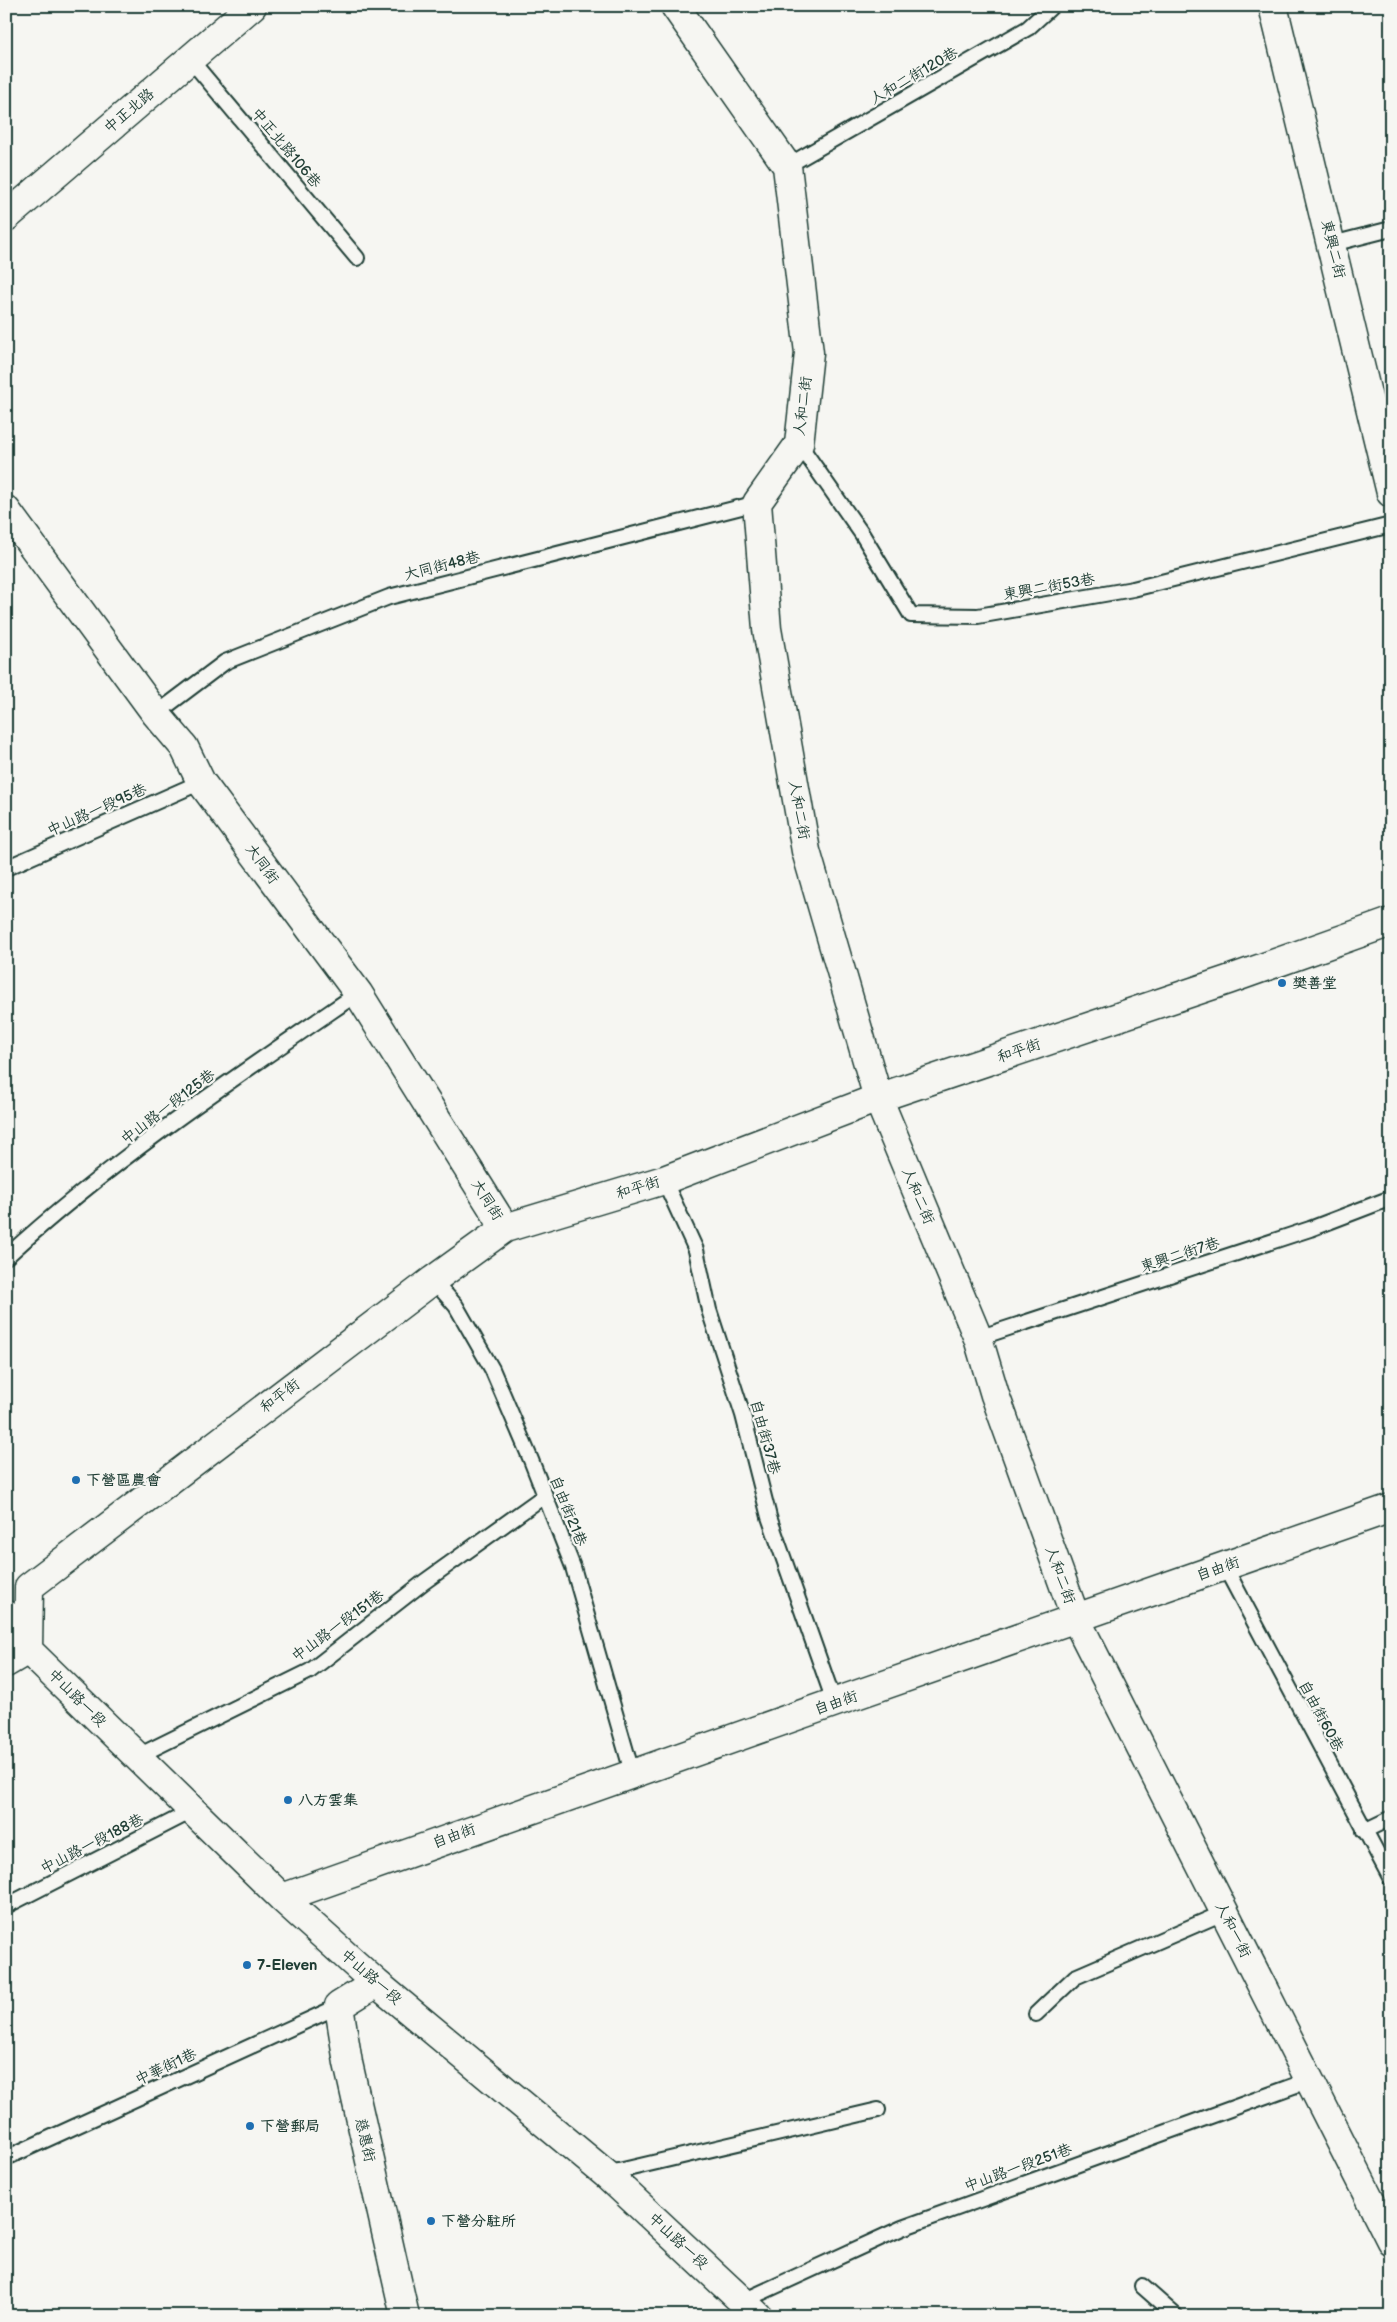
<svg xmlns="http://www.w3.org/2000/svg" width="1397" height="2322" font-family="'Balsamiq Sans','LXGW WenKai TC',sans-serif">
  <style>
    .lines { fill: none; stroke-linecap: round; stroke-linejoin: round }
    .lane-casing { stroke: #1f3d34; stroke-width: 18 }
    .street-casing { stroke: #1f3d34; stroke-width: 31 }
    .lane { stroke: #f6f6f2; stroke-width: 14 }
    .street { stroke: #f6f6f2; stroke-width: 28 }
    .poi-dot { fill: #1f6fb2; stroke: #f6f6f2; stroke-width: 2 }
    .labels { text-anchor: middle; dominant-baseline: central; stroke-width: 4.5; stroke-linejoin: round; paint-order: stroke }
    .street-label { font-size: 15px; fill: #1f3d34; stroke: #f6f6f2 }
    .poi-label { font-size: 15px; font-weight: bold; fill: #1f3d34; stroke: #f6f6f2; text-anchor: start }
  </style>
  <rect width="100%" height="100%" fill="#f6f6f2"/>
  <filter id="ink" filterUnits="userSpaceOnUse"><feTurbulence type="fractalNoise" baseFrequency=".02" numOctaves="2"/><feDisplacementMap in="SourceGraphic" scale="10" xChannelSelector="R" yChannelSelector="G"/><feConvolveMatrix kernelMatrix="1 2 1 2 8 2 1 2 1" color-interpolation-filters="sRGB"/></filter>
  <g filter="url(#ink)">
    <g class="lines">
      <defs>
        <path id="lane" d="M 190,59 L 357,258
          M 787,166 L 1028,28 L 1052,6
          M 1332,244 L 1391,229
          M 799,444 L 862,534 L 911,615 L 978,616 L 1133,589 L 1391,525
          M 156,714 L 225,662 L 389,597 L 757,503
          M 6,868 L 201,782
          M 664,1180 L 696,1250 L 709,1310 L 743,1415 L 769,1517 L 835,1704
          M 6,1257 C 114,1158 237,1076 358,993
          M 433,1280 L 456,1306 L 492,1369 L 531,1460 L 573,1567 L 632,1772
          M 978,1338 L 1310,1229 L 1391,1198
          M 1225,1567 L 1391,1879
          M 136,1757 L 310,1671 L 424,1582 L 544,1496
          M 1364,1831 L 1391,1818
          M 6,1906 L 192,1811
          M 1036,2014 L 1075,1977 L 1223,1913
          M 6,2158 L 339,2006
          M 606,2174 L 878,2110
          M 1142,2286 L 1176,2316
          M 743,2301 L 902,2228 L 1310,2080"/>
        <path id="street" d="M 675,6 L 787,166 L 809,353 L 799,444 L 757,503 L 767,629 L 806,851 L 878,1098 L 978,1338 L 995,1395 L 1076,1619 L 1391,2241
          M 1273,6 L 1391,493
          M 6,217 L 252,6
          M 6,510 L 156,714 L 184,747 L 201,782 L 358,993 L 505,1228
          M 6,1615 L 28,1650 L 282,1898 L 376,1983 L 606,2174 L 758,2316
          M 28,1650 L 29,1587 L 433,1280 L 505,1228 L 664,1180 L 878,1098 L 1228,980 L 1391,922
          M 6,1663 L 28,1650
          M 282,1898 C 651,1765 1021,1638 1391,1508
          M 376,1983 L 339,2006 L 348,2063 L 405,2316"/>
      </defs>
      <use href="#lane" class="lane-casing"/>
      <use href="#street" class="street-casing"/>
      <use href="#lane" class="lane"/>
      <use href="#street" class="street"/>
    </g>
  </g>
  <g class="poi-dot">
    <circle cx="1282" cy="983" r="5"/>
    <circle cx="76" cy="1480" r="5"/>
    <circle cx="288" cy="1800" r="5"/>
    <circle cx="247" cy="1965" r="5"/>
    <circle cx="250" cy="2126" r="5"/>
    <circle cx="431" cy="2221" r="5"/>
  </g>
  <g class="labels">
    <g class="street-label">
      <text transform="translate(914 76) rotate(-30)">人和二街120巷</text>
      <text transform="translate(129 111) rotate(-40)">中正北路</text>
      <text transform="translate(286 148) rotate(50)">中正北路106巷</text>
      <text transform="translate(1333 249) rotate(76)">東興二街</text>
      <text transform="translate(803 406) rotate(-83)">人和二街</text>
      <text transform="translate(442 566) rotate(-14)">大同街48巷</text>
      <text transform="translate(1049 587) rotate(-10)">東興二街53巷</text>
      <text transform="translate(97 810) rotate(-24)">中山路一段95巷</text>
      <text transform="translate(799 810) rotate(80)">人和二街</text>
      <text transform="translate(262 864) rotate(54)">大同街</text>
      <text transform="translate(1019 1051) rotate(-19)">和平街</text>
      <text transform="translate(168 1107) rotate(-37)">中山路一段125巷</text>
      <text transform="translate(638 1188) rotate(-17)">和平街</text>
      <text transform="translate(918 1196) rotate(67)">人和二街</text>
      <text transform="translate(487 1200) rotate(58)">大同街</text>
      <text transform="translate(1180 1255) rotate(-18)">東興二街7巷</text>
      <text transform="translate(280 1396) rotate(-37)">和平街</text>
      <text transform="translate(765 1437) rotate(75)">自由街37巷</text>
      <text transform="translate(568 1511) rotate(68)">自由街21巷</text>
      <text transform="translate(1218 1569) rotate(-19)">自由街</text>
      <text transform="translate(1060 1575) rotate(70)">人和二街</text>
      <text transform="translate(338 1626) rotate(-36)">中山路一段151巷</text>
      <text transform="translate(77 1698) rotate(45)">中山路一段</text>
      <text transform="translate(836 1703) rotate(-19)">自由街</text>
      <text transform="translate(1321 1716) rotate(62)">自由街60巷</text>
      <text transform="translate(454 1836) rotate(-20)">自由街</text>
      <text transform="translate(92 1844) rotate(-27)">中山路一段188巷</text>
      <text transform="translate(1233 1930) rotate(63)">人和一街</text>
      <text transform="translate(371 1977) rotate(41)">中山路一段</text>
      <text transform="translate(166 2067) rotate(-25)">中華街1巷</text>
      <text transform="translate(365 2140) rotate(77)">慈惠街</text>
      <text transform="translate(1018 2168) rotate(-20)">中山路一段251巷</text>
      <text transform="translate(678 2241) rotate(43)">中山路一段</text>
    </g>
    <g class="poi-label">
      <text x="1292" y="983">樊善堂</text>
      <text x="86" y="1480">下營區農會</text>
      <text x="298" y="1800">八方雲集</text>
      <text x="257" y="1965">7-Eleven</text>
      <text x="260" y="2126">下營郵局</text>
      <text x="441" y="2221">下營分駐所</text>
    </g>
  </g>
  <rect width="1397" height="2322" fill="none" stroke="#f6f6f2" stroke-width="25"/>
  <rect x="12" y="12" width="1372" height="2297" fill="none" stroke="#1f3d34" stroke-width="2" filter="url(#ink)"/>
</svg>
